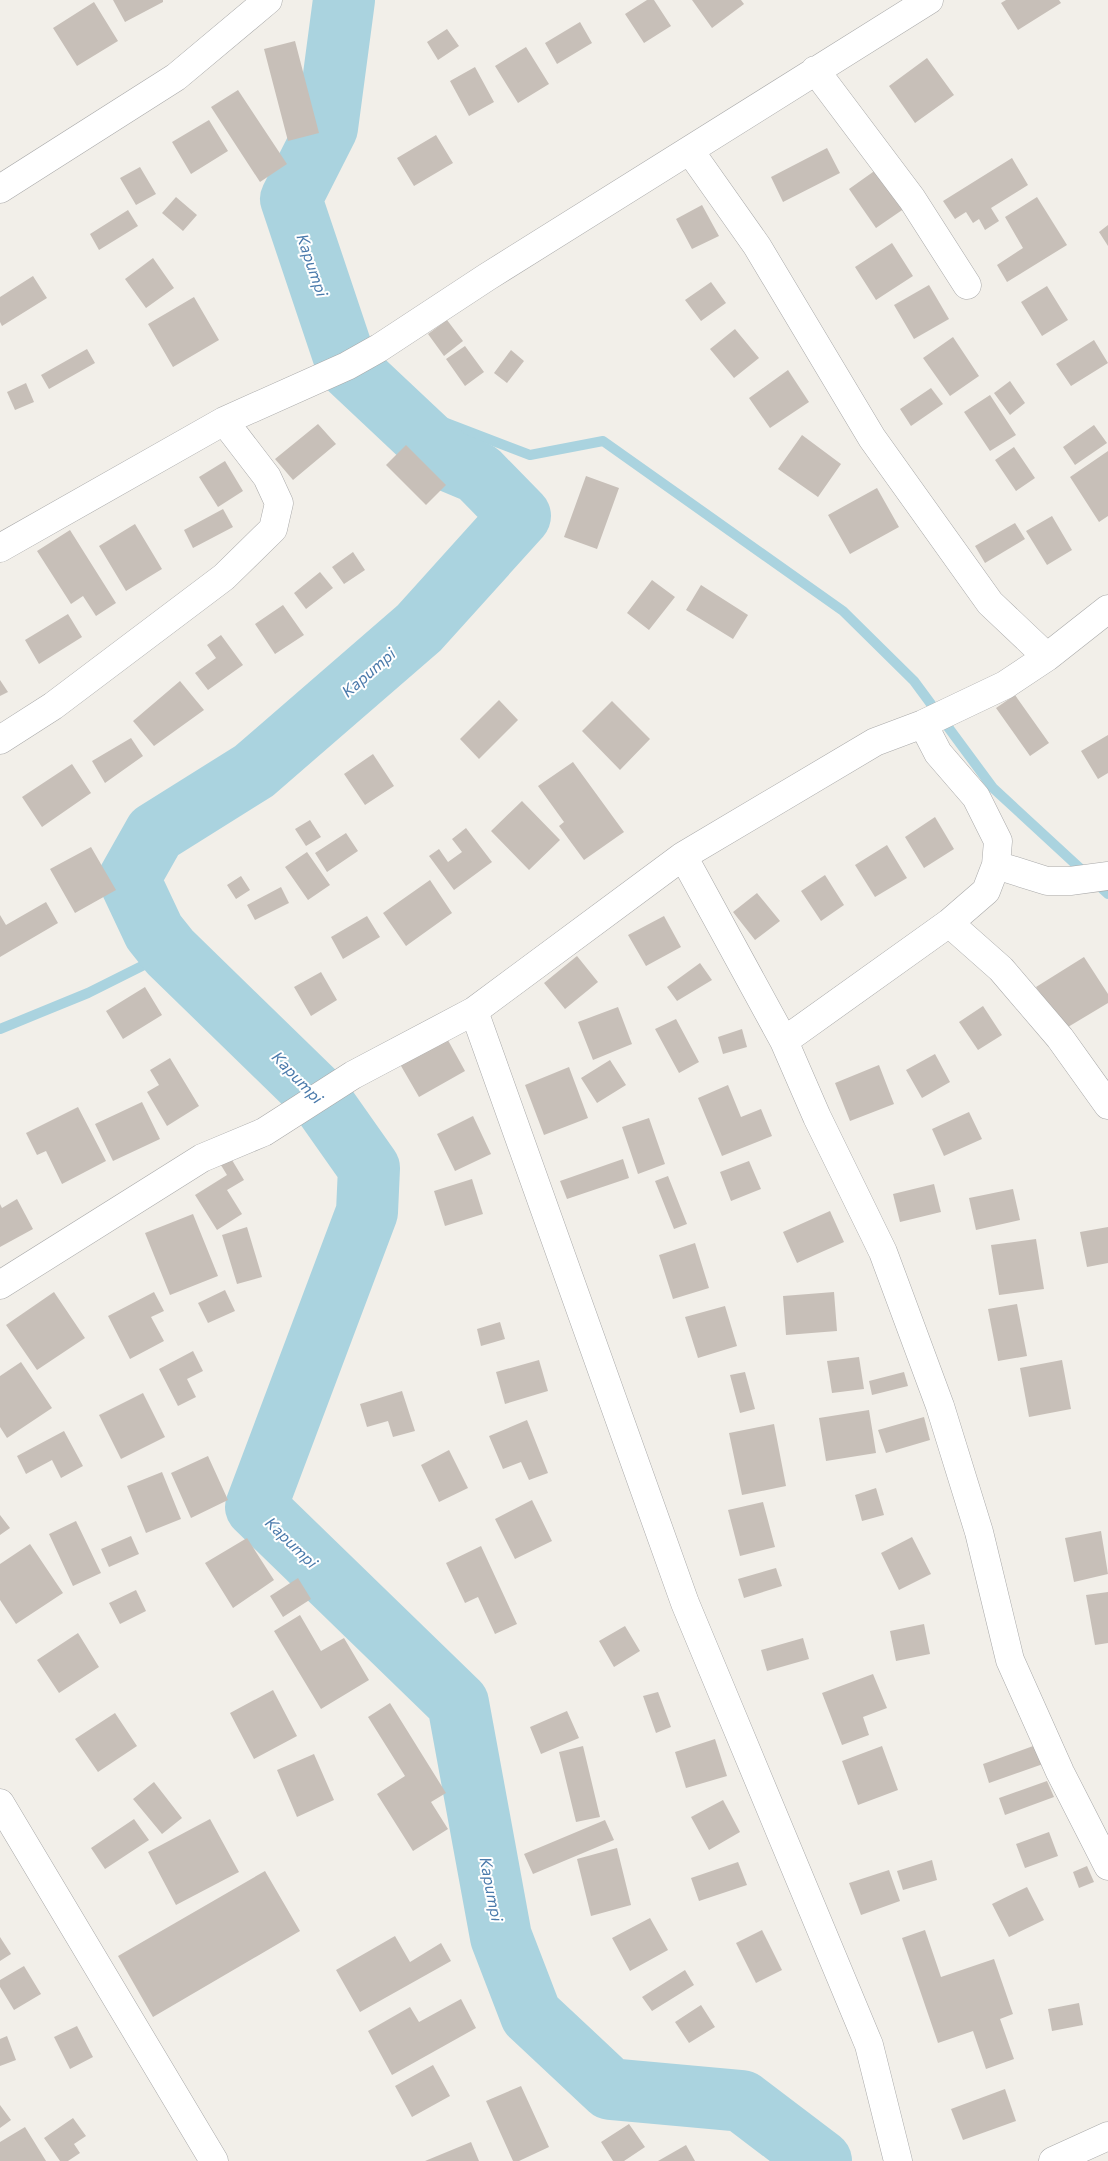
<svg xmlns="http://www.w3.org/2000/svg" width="1108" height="2161" font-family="Commissioner,sans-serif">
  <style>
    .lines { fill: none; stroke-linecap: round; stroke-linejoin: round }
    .stream { stroke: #aad3df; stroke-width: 10 }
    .river { stroke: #aad3df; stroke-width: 62 }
    .building { fill: #c7bfb8 }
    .street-casing { stroke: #a9a9a9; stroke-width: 29 }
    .street { stroke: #fff; stroke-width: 28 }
    .labels { text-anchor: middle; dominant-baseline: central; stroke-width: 4; stroke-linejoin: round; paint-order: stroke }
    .water-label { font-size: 16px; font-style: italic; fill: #4a7aab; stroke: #fff }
  </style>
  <rect width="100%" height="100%" fill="#f2efe9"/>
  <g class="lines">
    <path class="stream" d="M 381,398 L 530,455 L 603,441 L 843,611 L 914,681 L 993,788 L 1108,894
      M 0,1029 L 88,993 L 170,952"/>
    <path class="river" d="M 344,0 L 327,128 L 291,199 L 347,366 L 447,460 L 478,473 L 520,516 L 419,628 L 254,771 L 155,833 L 129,879 L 154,932 L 170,952 L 319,1097 L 369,1168 L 367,1212 L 256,1507 L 458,1703 L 501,1937 L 531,2015 L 610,2089 L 742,2101 L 821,2161"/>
  </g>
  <path class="building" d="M 113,0 L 163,0 L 163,2 L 125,22 Z
    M 647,0 L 654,0 L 671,26 L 644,43 L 625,14 Z
    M 692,0 L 741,0 L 744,4 L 712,28 Z
    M 1006,0 L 1059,0 L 1061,3 L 1018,30 L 1001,3 Z
    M 94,2 L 118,41 L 77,66 L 53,28 Z
    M 580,22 L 592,43 L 557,64 L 545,43 Z
    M 447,29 L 459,46 L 438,60 L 427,42 Z
    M 295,41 L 319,133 L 288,141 L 264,49 Z
    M 526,47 L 549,84 L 518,103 L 495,66 Z
    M 927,58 L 954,95 L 915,123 L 889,86 Z
    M 475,67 L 494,102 L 469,116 L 450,81 Z
    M 238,90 L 287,164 L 260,182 L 211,107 Z
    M 209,120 L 228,151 L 191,174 L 172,142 Z
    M 436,135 L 453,163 L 414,186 L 397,158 Z
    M 827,148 L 840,173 L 783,202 L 771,177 Z
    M 1012,158 L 1028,185 L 991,208 L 999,221 L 985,230 L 979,219 L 973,223 L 966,212 L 955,219 L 943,201 Z
    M 140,167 L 156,194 L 136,205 L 120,178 Z
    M 880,167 L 908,206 L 876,228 L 849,189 Z
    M 176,197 L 197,215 L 183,231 L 162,213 Z
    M 1037,197 L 1067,245 L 1007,282 L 997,265 L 1023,248 L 1005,217 Z
    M 702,205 L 719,236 L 692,249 L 676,219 Z
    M 128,210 L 138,226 L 99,250 L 90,234 Z
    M 1108,225 L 1108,246 L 1099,232 Z
    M 892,243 L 913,276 L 876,300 L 855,267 Z
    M 153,258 L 174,288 L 146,308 L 125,279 Z
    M 33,276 L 47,298 L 2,326 L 0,322 L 0,297 Z
    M 711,282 L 726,303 L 701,321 L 685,300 Z
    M 929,285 L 949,319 L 914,339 L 894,305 Z
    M 1047,286 L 1068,320 L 1042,336 L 1021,302 Z
    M 194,297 L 219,340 L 173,367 L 148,324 Z
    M 447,320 L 463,341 L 444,356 L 428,334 Z
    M 735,329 L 759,358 L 734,378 L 710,349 Z
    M 953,337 L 979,376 L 950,396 L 923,358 Z
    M 1094,340 L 1108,363 L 1071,386 L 1056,364 Z
    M 465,346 L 484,372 L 465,386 L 446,359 Z
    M 87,349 L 95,363 L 49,389 L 41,375 Z
    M 511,350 L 524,361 L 507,383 L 494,373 Z
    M 788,370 L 809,402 L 770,428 L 749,398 Z
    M 1010,381 L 1025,403 L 1010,415 L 994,393 Z
    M 26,383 L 34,402 L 15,410 L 7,392 Z
    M 931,388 L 943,404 L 911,426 L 900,409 Z
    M 990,395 L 1016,435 L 990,451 L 964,412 Z
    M 318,424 L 336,444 L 293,480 L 275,459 Z
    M 1094,425 L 1107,443 L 1075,465 L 1063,447 Z
    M 802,435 L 841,464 L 818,497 L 778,469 Z
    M 406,445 L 446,485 L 426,505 L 386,465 Z
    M 1014,447 L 1035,478 L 1016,491 L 995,460 Z
    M 1108,451 L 1108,516 L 1099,522 L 1070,477 Z
    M 225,461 L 243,491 L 218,507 L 199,477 Z
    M 586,476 L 619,488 L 597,549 L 564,537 Z
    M 877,488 L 899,527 L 850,554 L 828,515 Z
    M 223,509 L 233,527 L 193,548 L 184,530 Z
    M 1052,516 L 1072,550 L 1047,565 L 1026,531 Z
    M 1015,523 L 1025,539 L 985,563 L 975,546 Z
    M 135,524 L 162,569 L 126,591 L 99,546 Z
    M 70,530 L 116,603 L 96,616 L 83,596 L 71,604 L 37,551 Z
    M 353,552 L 365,570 L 344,584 L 332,567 Z
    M 320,572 L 333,588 L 306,609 L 294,593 Z
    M 652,580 L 675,597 L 649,630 L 627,613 Z
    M 701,585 L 748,615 L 733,639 L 686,610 Z
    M 283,605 L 304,635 L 275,654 L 255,624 Z
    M 68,614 L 82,637 L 39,664 L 25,640 Z
    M 221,635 L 243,665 L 208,690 L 195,673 L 216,658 L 207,645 Z
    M 0,680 L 8,692 L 0,696 Z
    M 180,681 L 204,710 L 154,746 L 133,721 Z
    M 1015,695 L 1049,743 L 1030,756 L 996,708 Z
    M 499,700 L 518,720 L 479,759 L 460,739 Z
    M 612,701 L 650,739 L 620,770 L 582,731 Z
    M 1108,735 L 1108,773 L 1098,779 L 1081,751 Z
    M 131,738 L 143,756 L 105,783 L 92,761 Z
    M 373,754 L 394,786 L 365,805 L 344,774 Z
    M 573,762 L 624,832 L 584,860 L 559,826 L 564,822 L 538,786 Z
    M 72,764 L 91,793 L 42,827 L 22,797 Z
    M 522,801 L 560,840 L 529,870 L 491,831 Z
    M 935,817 L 954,849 L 924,868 L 905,837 Z
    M 310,820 L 321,837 L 306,846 L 295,829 Z
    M 466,828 L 492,862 L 454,890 L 429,856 L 439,849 L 448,862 L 462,852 L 452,839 Z
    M 346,833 L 358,851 L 327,872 L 315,853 Z
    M 887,845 L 907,878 L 875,897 L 855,865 Z
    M 91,847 L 116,890 L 75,913 L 50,869 Z
    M 307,852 L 330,885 L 308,900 L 285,867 Z
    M 825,875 L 844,905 L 821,921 L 801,891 Z
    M 241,876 L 250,890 L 236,899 L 227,885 Z
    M 430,880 L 452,913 L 406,946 L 383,913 Z
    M 281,887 L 289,903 L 255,920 L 247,905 Z
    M 757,893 L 780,921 L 755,940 L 733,912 Z
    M 46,902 L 58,923 L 0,957 L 0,915 L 6,925 Z
    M 367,916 L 380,937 L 343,959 L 331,937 Z
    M 664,916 L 681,947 L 646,966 L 628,935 Z
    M 577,956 L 598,982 L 565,1009 L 544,983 Z
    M 1084,957 L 1108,994 L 1108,1003 L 1063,1030 L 1036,987 Z
    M 700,963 L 712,980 L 677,1001 L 667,987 Z
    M 321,972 L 337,1000 L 311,1016 L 294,987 Z
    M 145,987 L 162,1015 L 123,1039 L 106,1011 Z
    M 983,1006 L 1002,1035 L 978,1050 L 959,1022 Z
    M 618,1007 L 632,1044 L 593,1060 L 578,1022 Z
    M 676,1019 L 699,1062 L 679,1073 L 655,1029 Z
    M 742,1029 L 747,1047 L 723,1054 L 718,1037 Z
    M 444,1033 L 465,1071 L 419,1097 L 397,1059 Z
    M 935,1054 L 950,1082 L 922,1098 L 906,1070 Z
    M 170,1058 L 199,1106 L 167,1126 L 147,1092 L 159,1085 L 150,1070 Z
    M 610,1060 L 626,1085 L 597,1103 L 581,1078 Z
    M 879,1065 L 894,1104 L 850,1121 L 835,1083 Z
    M 569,1067 L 588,1118 L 544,1135 L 525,1085 Z
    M 728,1085 L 741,1117 L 761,1109 L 772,1136 L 722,1156 L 698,1098 Z
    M 142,1102 L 160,1139 L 113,1161 L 95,1124 Z
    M 78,1107 L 106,1161 L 62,1184 L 46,1151 L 37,1155 L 26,1133 Z
    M 969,1112 L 982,1139 L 944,1156 L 932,1129 Z
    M 473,1116 L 491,1154 L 455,1171 L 437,1134 Z
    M 649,1118 L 665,1164 L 638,1174 L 622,1127 Z
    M 226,1150 L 244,1180 L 227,1190 L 242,1214 L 217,1230 L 195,1195 L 227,1175 L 216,1157 Z
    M 623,1159 L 629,1178 L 567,1199 L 560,1181 Z
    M 749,1161 L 761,1189 L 731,1201 L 720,1172 Z
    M 668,1176 L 687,1224 L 674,1229 L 655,1181 Z
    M 472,1179 L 483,1214 L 445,1226 L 434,1191 Z
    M 934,1184 L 941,1212 L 900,1222 L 893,1194 Z
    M 1013,1189 L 1020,1220 L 976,1230 L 969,1198 Z
    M 17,1199 L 33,1229 L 0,1247 L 0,1204 L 2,1208 Z
    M 830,1211 L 844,1242 L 797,1263 L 783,1232 Z
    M 193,1214 L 218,1276 L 170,1295 L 145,1233 Z
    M 247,1227 L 262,1277 L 237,1284 L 222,1235 Z
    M 1108,1227 L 1108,1263 L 1087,1267 L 1080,1232 Z
    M 1036,1239 L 1044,1289 L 999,1295 L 991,1245 Z
    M 695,1243 L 709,1288 L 673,1299 L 659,1255 Z
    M 225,1290 L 235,1311 L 208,1323 L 198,1303 Z
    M 54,1292 L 85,1338 L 37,1370 L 6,1325 Z
    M 154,1292 L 164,1311 L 151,1317 L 164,1341 L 130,1359 L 108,1316 Z
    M 834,1292 L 837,1331 L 786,1335 L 783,1296 Z
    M 1017,1304 L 1027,1356 L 998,1361 L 988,1309 Z
    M 725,1306 L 737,1346 L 698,1358 L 685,1317 Z
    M 500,1322 L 505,1339 L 481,1346 L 477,1329 Z
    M 193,1351 L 203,1371 L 187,1379 L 196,1397 L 178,1406 L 159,1369 Z
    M 859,1357 L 864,1389 L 832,1393 L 827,1361 Z
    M 539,1360 L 548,1391 L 505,1404 L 496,1372 Z
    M 1062,1360 L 1071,1409 L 1029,1417 L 1020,1368 Z
    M 21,1362 L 52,1408 L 7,1438 L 0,1427 L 0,1376 Z
    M 745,1372 L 755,1409 L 740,1413 L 730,1375 Z
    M 904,1372 L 908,1386 L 872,1395 L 869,1381 Z
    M 402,1391 L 415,1431 L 393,1437 L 388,1421 L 367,1427 L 360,1404 Z
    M 143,1393 L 165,1437 L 121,1459 L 99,1415 Z
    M 869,1410 L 876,1453 L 826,1461 L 819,1418 Z
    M 924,1417 L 930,1440 L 886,1453 L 878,1430 Z
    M 527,1420 L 548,1473 L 529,1480 L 521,1462 L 503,1469 L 489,1436 Z
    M 774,1424 L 786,1486 L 742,1495 L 729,1433 Z
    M 64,1431 L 83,1466 L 61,1478 L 52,1460 L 26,1474 L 17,1456 Z
    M 449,1450 L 468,1488 L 439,1502 L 421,1465 Z
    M 208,1456 L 228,1500 L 191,1518 L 171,1473 Z
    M 162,1472 L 181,1519 L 146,1533 L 127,1486 Z
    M 876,1488 L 884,1515 L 862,1521 L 855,1495 Z
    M 532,1500 L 552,1541 L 515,1559 L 495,1519 Z
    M 763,1502 L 775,1547 L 740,1556 L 728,1510 Z
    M 0,1515 L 10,1528 L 0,1535 Z
    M 76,1521 L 101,1573 L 73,1586 L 49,1534 Z
    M 1101,1531 L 1108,1574 L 1074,1582 L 1065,1538 Z
    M 131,1536 L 139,1554 L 109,1567 L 101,1549 Z
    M 912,1537 L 931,1574 L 899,1590 L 881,1553 Z
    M 247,1538 L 274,1580 L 233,1608 L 205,1563 Z
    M 30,1544 L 63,1593 L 16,1624 L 0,1600 L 0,1564 Z
    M 481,1546 L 517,1624 L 495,1634 L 478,1597 L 465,1603 L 446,1563 Z
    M 776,1568 L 782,1586 L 744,1598 L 738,1579 Z
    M 298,1578 L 311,1599 L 283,1617 L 270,1596 Z
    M 136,1590 L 146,1611 L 120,1624 L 109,1603 Z
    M 1108,1592 L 1108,1643 L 1095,1645 L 1086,1595 Z
    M 300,1615 L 321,1651 L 344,1638 L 369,1680 L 321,1709 L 274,1631 Z
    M 924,1624 L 930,1654 L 896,1661 L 890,1631 Z
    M 625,1626 L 640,1651 L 614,1667 L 599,1641 Z
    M 78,1633 L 99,1667 L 59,1693 L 37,1660 Z
    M 803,1638 L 809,1659 L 767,1671 L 761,1650 Z
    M 873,1674 L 887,1708 L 863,1717 L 869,1735 L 842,1745 L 822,1693 Z
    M 273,1690 L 297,1736 L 254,1759 L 230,1713 Z
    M 658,1692 L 671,1727 L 656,1733 L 643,1696 Z
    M 390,1703 L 446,1793 L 431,1802 L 448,1829 L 413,1851 L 377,1794 L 405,1776 L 368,1717 Z
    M 567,1711 L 579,1738 L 541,1754 L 530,1727 Z
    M 115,1713 L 137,1746 L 98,1772 L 75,1739 Z
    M 715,1739 L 727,1776 L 686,1788 L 675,1752 Z
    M 1036,1745 L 1043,1764 L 989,1783 L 983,1764 Z
    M 583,1746 L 600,1817 L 576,1822 L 559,1752 Z
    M 882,1746 L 898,1790 L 858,1805 L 842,1761 Z
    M 314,1754 L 334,1800 L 297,1817 L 277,1770 Z
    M 1047,1781 L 1054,1797 L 1005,1815 L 999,1798 Z
    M 154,1782 L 182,1818 L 162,1834 L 133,1799 Z
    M 723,1800 L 740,1832 L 709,1850 L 691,1817 Z
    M 134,1819 L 149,1840 L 105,1869 L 91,1848 Z
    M 210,1819 L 239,1872 L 176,1905 L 148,1852 Z
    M 605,1820 L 614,1840 L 533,1874 L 524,1854 Z
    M 1049,1832 L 1058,1856 L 1025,1868 L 1016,1844 Z
    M 617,1848 L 631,1905 L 591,1916 L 577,1859 Z
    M 932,1860 L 937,1880 L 903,1890 L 897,1871 Z
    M 738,1862 L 747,1885 L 699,1901 L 691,1878 Z
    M 1087,1866 L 1094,1882 L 1079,1888 L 1073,1872 Z
    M 889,1870 L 900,1901 L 861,1915 L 849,1883 Z
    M 265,1871 L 300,1931 L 153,2017 L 118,1956 Z
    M 1027,1887 L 1044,1920 L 1009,1937 L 992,1904 Z
    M 650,1918 L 668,1950 L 630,1971 L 612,1938 Z
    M 762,1930 L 782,1970 L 756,1983 L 736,1943 Z
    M 925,1930 L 941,1977 L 994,1959 L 1013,2014 L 1000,2019 L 1014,2059 L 986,2069 L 973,2031 L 938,2043 L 902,1938 Z
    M 395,1936 L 410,1962 L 441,1943 L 451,1961 L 360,2012 L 336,1970 Z
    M 0,1937 L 11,1954 L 0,1961 Z
    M 24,1966 L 41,1994 L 14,2010 L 0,1987 L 0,1980 Z
    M 685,1970 L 694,1985 L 652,2011 L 642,1997 Z
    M 461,1999 L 476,2028 L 392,2075 L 368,2031 L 410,2007 L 419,2022 Z
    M 1079,2003 L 1083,2025 L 1052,2031 L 1048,2009 Z
    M 701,2005 L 715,2027 L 689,2043 L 675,2022 Z
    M 77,2026 L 93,2057 L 70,2069 L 54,2037 Z
    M 7,2036 L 16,2060 L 0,2066 L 0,2039 Z
    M 433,2065 L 450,2096 L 412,2117 L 395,2086 Z
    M 521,2086 L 549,2147 L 519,2161 L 513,2161 L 486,2101 Z
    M 1005,2089 L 1016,2121 L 963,2140 L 951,2109 Z
    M 0,2105 L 11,2120 L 0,2128 Z
    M 73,2118 L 86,2136 L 74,2144 L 80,2153 L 68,2161 L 60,2161 L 44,2138 Z
    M 629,2124 L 645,2147 L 624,2161 L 613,2161 L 601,2142 Z
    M 25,2127 L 46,2161 L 0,2161 L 0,2142 Z
    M 471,2142 L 479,2161 L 425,2161 Z
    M 686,2145 L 695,2161 L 658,2161 Z"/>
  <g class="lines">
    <defs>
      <path id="street" d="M 815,70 L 912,199 L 967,285
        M 690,151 L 757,246 L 872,438 L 990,603 L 1047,657
        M 0,189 L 176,77 L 268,0
        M 0,548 L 224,421 L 347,366 L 379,348 L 487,277 L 929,0
        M 0,740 L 53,706 L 224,577 L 273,529 L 279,503 L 267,477 L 224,421
        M 683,856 L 784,1041 L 817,1117 L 883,1252 L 940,1406 L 979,1532 L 1010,1660 L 1060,1772 L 1108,1866
        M 996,865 L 1047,881 L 1070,881 L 1108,876
        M 949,923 L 1001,969 L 1060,1038 L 1108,1105
        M 474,1011 L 685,1603 L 869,2045 L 898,2161
        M 784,1041 L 949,923 L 986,891 L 996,865 L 998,841 L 976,797 L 938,753 L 923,724
        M 0,1285 L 202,1158 L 264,1132 L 353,1075 L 474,1011 L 683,856 L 875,742 L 923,724 L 1005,685 L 1047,657 L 1108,609
        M 0,1803 L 214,2161
        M 1053,2161 L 1108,2136"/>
    </defs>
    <use href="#street" class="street-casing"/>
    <use href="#street" class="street"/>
  </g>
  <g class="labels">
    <g class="water-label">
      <text transform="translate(313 265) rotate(71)">Kapumpi</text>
      <text transform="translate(368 672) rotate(-41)">Kapumpi</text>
      <text transform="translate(298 1077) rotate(46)">Kapumpi</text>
      <text transform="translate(292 1542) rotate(44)">Kapumpi</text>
      <text transform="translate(492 1889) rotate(79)">Kapumpi</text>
    </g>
  </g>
</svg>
